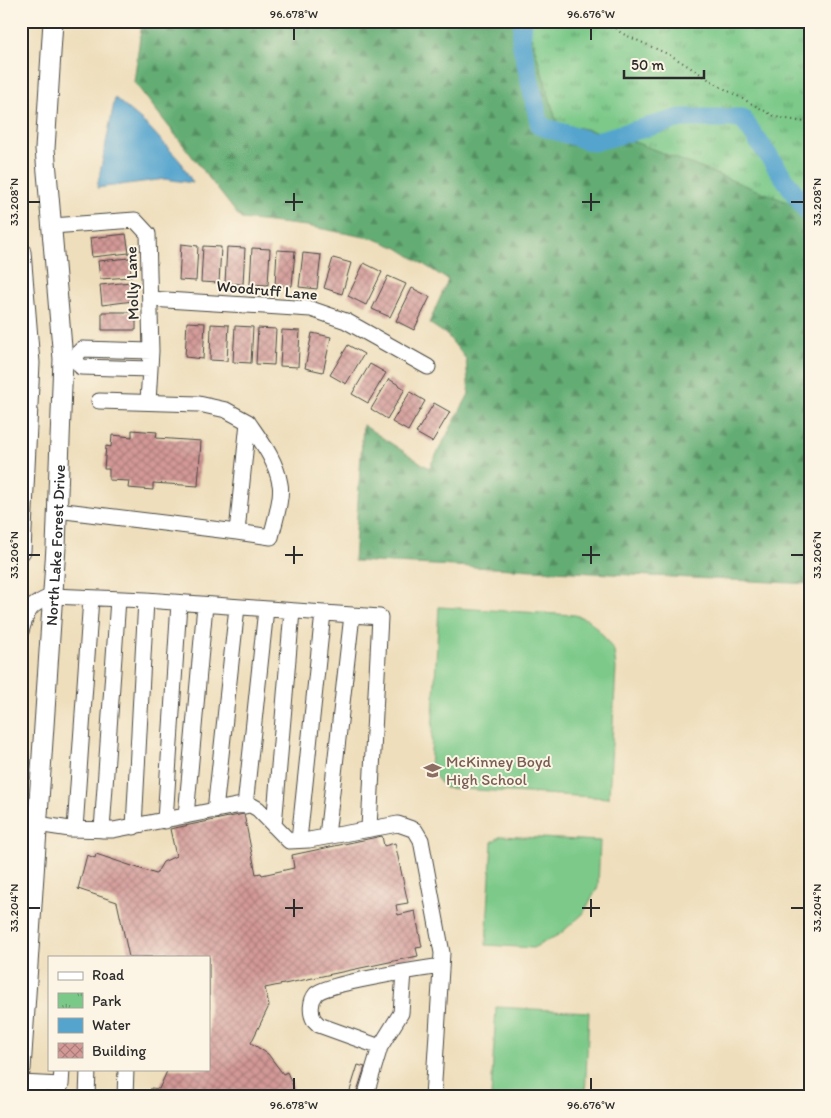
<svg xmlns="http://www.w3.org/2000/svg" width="831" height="1118" font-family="Itim,sans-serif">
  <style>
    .forest { fill: url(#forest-firs); stroke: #486c50 }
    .park { fill: url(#park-tufts); stroke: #537a5a }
    .pitch { fill: #7bc989; stroke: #537a5a }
    .water { fill: #55a4ce; stroke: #40687c }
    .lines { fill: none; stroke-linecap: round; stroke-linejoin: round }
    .river { stroke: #55a4ce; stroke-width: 19 }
    .building { fill: url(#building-cross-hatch) }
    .minor-casing { stroke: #484641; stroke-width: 17 }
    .major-casing { stroke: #484641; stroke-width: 21 }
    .path { stroke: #484641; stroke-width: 2; stroke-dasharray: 1 4; stroke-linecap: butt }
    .minor { stroke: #fff; stroke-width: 15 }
    .major { stroke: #fff; stroke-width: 19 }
    .ticks { fill: none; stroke: #2b2b2b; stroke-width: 2 }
    .labels { text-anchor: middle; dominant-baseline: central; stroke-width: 4; stroke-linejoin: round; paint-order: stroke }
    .street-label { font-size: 16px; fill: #2b2b2b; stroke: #fcf5e5 }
    .education-label { font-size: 16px; fill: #785e54; stroke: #fcf5e5; text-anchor: start }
    .neatline { fill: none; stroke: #2b2b2b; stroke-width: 2 }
    .ticks-label { font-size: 12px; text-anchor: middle; fill: #2b2b2b }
  </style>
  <defs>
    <pattern id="forest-firs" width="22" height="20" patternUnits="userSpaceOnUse" patternTransform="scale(1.25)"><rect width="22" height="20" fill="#64ad75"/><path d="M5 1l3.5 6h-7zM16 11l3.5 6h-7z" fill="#538d60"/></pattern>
    <pattern id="park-tufts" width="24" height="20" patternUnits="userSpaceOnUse" patternTransform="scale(1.25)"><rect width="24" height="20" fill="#7bc989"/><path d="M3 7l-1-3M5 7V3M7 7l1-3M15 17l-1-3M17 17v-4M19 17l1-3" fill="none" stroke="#65a370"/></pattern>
    <pattern id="building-cross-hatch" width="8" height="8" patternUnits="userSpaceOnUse" patternTransform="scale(1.25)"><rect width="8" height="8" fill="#d39997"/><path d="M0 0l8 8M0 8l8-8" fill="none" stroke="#ab7d7b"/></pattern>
  </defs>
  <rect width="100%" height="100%" fill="#fcf5e5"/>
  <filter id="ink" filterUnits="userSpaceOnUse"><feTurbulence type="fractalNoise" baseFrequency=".02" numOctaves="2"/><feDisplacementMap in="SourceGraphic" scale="10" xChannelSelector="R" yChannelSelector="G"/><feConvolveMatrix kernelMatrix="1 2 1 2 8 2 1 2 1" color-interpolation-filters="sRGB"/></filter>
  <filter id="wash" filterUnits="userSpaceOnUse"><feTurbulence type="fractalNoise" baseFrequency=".0096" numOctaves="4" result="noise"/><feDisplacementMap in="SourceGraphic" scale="20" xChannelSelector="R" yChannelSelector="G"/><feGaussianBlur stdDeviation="1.12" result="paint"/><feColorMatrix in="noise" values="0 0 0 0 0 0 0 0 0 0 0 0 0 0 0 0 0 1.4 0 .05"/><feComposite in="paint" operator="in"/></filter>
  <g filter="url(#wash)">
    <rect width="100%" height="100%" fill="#eedebc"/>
    <path class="forest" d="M 142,21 L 524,21 L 532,39 L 557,123 L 622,137 L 810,211 L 810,584 L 354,561 L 363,425 L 429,468 L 469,394 L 466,359 L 447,335 L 429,323 L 448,280 L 398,248 L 375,239 L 307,226 L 241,219 L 134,82 Z"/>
    <path class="park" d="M 524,21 L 810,21 L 810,211 L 622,137 L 557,123 L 532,39 Z"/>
    <path class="pitch" d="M 439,607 L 575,615 L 589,620 L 602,634 L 614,651 L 616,668 L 609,798 L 445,788 L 430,770 Z
      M 501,836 L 600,841 L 598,887 L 583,914 L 560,934 L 533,948 L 486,945 L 492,842 Z
      M 496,1007 L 589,1012 L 585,1097 L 491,1097 Z"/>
    <path class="water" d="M 115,98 L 149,127 L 180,161 L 193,183 L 165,179 L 97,188 Z"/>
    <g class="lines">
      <path class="river" d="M 523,21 L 521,42 L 540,126 L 593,142 L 681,118 L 742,118 L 810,215"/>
    </g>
    <g id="blocks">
      <path class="building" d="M 126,234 L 129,253 L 92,257 L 90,238 Z
        M 181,244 L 198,246 L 196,281 L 179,280 Z
        M 203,246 L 221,247 L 219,283 L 201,282 Z
        M 227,247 L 245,248 L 243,284 L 225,283 Z
        M 252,248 L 270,249 L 268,285 L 250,284 Z
        M 277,250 L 295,251 L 292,286 L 275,286 Z
        M 303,253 L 321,255 L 317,289 L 299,287 Z
        M 130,258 L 131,277 L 100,279 L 98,261 Z
        M 333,258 L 351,263 L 342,294 L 324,288 Z
        M 364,263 L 382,272 L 366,305 L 348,296 Z
        M 388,276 L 406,284 L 390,317 L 372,309 Z
        M 131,282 L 133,301 L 102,305 L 100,285 Z
        M 412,288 L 430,297 L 414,330 L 396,321 Z
        M 102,312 L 136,312 L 136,330 L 102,330 Z
        M 187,322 L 205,323 L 203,359 L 185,357 Z
        M 211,324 L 229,325 L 227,361 L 210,360 Z
        M 235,326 L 253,327 L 251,363 L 233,362 Z
        M 258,328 L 276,329 L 274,365 L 256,364 Z
        M 282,330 L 300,331 L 298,367 L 280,366 Z
        M 312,333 L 331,337 L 323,372 L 305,368 Z
        M 348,345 L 364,354 L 346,384 L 330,375 Z
        M 370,364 L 386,373 L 368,403 L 352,394 Z
        M 389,379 L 405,389 L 387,419 L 371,409 Z
        M 410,392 L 425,401 L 408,431 L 392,422 Z
        M 434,403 L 450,412 L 432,442 L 416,433 Z
        M 132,430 L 157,432 L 156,438 L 201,441 L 198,486 L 153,483 L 153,490 L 128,488 L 129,481 L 109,480 L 109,469 L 104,469 L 106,446 L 111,447 L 112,435 L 132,437 Z
        M 244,814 L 256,874 L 261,873 L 262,875 L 294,868 L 292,855 L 382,836 L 384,846 L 395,843 L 408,903 L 396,905 L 398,915 L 415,911 L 422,947 L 416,948 L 418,956 L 265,988 L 269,1006 L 251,1043 L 268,1054 L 283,1074 L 287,1072 L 293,1086 L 294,1097 L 150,1097 L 151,1088 L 159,1089 L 168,1069 L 209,1069 L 209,957 L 129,957 L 117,902 L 78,889 L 87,855 L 95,858 L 96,854 L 156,874 L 163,862 L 176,856 L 170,829 Z
        M 358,1065 L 365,1067 L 355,1097 L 348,1097 Z"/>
    </g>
  </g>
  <g filter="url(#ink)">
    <use href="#blocks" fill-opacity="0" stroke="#484641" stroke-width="1"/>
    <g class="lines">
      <defs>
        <path id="minor" d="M 52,226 L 135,220 L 148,234 L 151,351 L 148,402
          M 150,299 L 311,309 L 346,321 L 428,367
          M 74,358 L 82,349 L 151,351
          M 74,358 L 81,367 L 150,369
          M 57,510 L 237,532 L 248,422 L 226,410 L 199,404 L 99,401
          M 237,532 L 271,537 C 274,524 283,497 280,484 C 276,460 261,441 248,422
          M 21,631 C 28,608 30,605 52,596 L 146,600 L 380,617 L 369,828
          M 245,806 L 266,609
          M 215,811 L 237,607
          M 186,816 L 205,605
          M 165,821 L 179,603
          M 37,824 L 70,829 L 113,830 L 236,806 L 251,805 L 258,809 L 289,841 L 309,840 L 398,824 L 415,830 L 421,840 L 442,953 L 433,1097
          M 274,826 L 292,611
          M 134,827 L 146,600
          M 75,829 L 91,598
          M 102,830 L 118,599
          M 327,836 L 352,615
          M 299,840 L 323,613
          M 380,1047 L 319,1025 L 314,1020 C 310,1013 310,1001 316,994 C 325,983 421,969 441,966
          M 21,1083 L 61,1085 L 62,1069
          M 87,1097 L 88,1069
          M 125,1097 L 126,1069
          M 365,1097 L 380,1047 L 401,1013 L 404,972"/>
        <g id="major">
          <path d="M 21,252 L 30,363 L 21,551"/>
          <path id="s1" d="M 21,1069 L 56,547 L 63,359 L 45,149 L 53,21"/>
        </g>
      </defs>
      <use href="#minor" class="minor-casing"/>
      <use href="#major" class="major-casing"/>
      <path class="path" d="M 609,21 L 621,33 L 672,56 L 721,87 L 776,117 L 810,123"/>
      <use href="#minor" class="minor"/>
      <use href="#major" class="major"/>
    </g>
  </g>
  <path class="ticks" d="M 294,28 L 294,40M 591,28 L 591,40M 294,193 L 294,211M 591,193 L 591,211M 28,202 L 40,202M 285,202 L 303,202M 582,202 L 600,202M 791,202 L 804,202M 294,546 L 294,564M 591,546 L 591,564M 28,555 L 40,555M 285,555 L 303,555M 582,555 L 600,555M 791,555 L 804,555M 294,899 L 294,917M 591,899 L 591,917M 28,908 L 40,908M 285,908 L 303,908M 582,908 L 600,908M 791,908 L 804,908M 294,1078 L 294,1090M 591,1078 L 591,1090"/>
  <defs>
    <symbol id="school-bare" viewBox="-9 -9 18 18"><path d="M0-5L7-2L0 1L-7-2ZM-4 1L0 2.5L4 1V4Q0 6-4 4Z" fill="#8d6e63" stroke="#fcf5e5" stroke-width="2.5" paint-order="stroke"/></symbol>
  </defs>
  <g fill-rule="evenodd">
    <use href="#school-bare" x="420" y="758" width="25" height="25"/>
  </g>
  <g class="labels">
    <g class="street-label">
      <text transform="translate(132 283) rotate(-92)">Molly Lane</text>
      <text transform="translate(267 290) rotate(5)">Woodruff Lane</text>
      <text stroke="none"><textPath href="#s1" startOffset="525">North Lake Forest Drive</textPath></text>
    </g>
    <g class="education-label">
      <text x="446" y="761">McKinney Boyd<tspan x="446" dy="18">High School</tspan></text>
    </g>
  </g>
  <rect width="831" height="1118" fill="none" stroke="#fcf5e5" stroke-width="55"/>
  <rect x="48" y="956" width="162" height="115" fill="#fcf5e5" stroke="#a8a49b"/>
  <rect x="58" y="972" width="25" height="8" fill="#ffffff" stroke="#a8a49b"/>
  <text x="92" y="980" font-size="15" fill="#2b2b2b">Road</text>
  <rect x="58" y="993" width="25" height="15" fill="url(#park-tufts)" stroke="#a8a49b"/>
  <text x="92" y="1006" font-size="15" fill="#2b2b2b">Park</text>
  <rect x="58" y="1018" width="25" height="15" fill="#55a4ce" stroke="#a8a49b"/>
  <text x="92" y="1030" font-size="15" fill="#2b2b2b">Water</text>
  <rect x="58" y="1043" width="25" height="15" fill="url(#building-cross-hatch)" stroke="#a8a49b"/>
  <text x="92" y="1056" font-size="15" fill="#2b2b2b">Building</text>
  <path d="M624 70v8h80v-8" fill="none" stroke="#2b2b2b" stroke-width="2.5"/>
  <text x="631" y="70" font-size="15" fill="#2b2b2b" stroke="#fcf5e5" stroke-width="4" paint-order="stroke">50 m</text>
  <rect x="28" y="28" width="776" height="1062" class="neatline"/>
  <g class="ticks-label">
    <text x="294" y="18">96.678°W</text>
    <text x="591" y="18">96.676°W</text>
    <text transform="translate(14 202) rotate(-90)" y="4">33.208°N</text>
    <text transform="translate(817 202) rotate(-90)" y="4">33.208°N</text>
    <text transform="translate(14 555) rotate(-90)" y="4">33.206°N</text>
    <text transform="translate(817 555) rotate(-90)" y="4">33.206°N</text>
    <text transform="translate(14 908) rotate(-90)" y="4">33.204°N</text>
    <text transform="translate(817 908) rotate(-90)" y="4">33.204°N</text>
    <text x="294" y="1109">96.678°W</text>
    <text x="591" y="1109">96.676°W</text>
  </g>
</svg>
